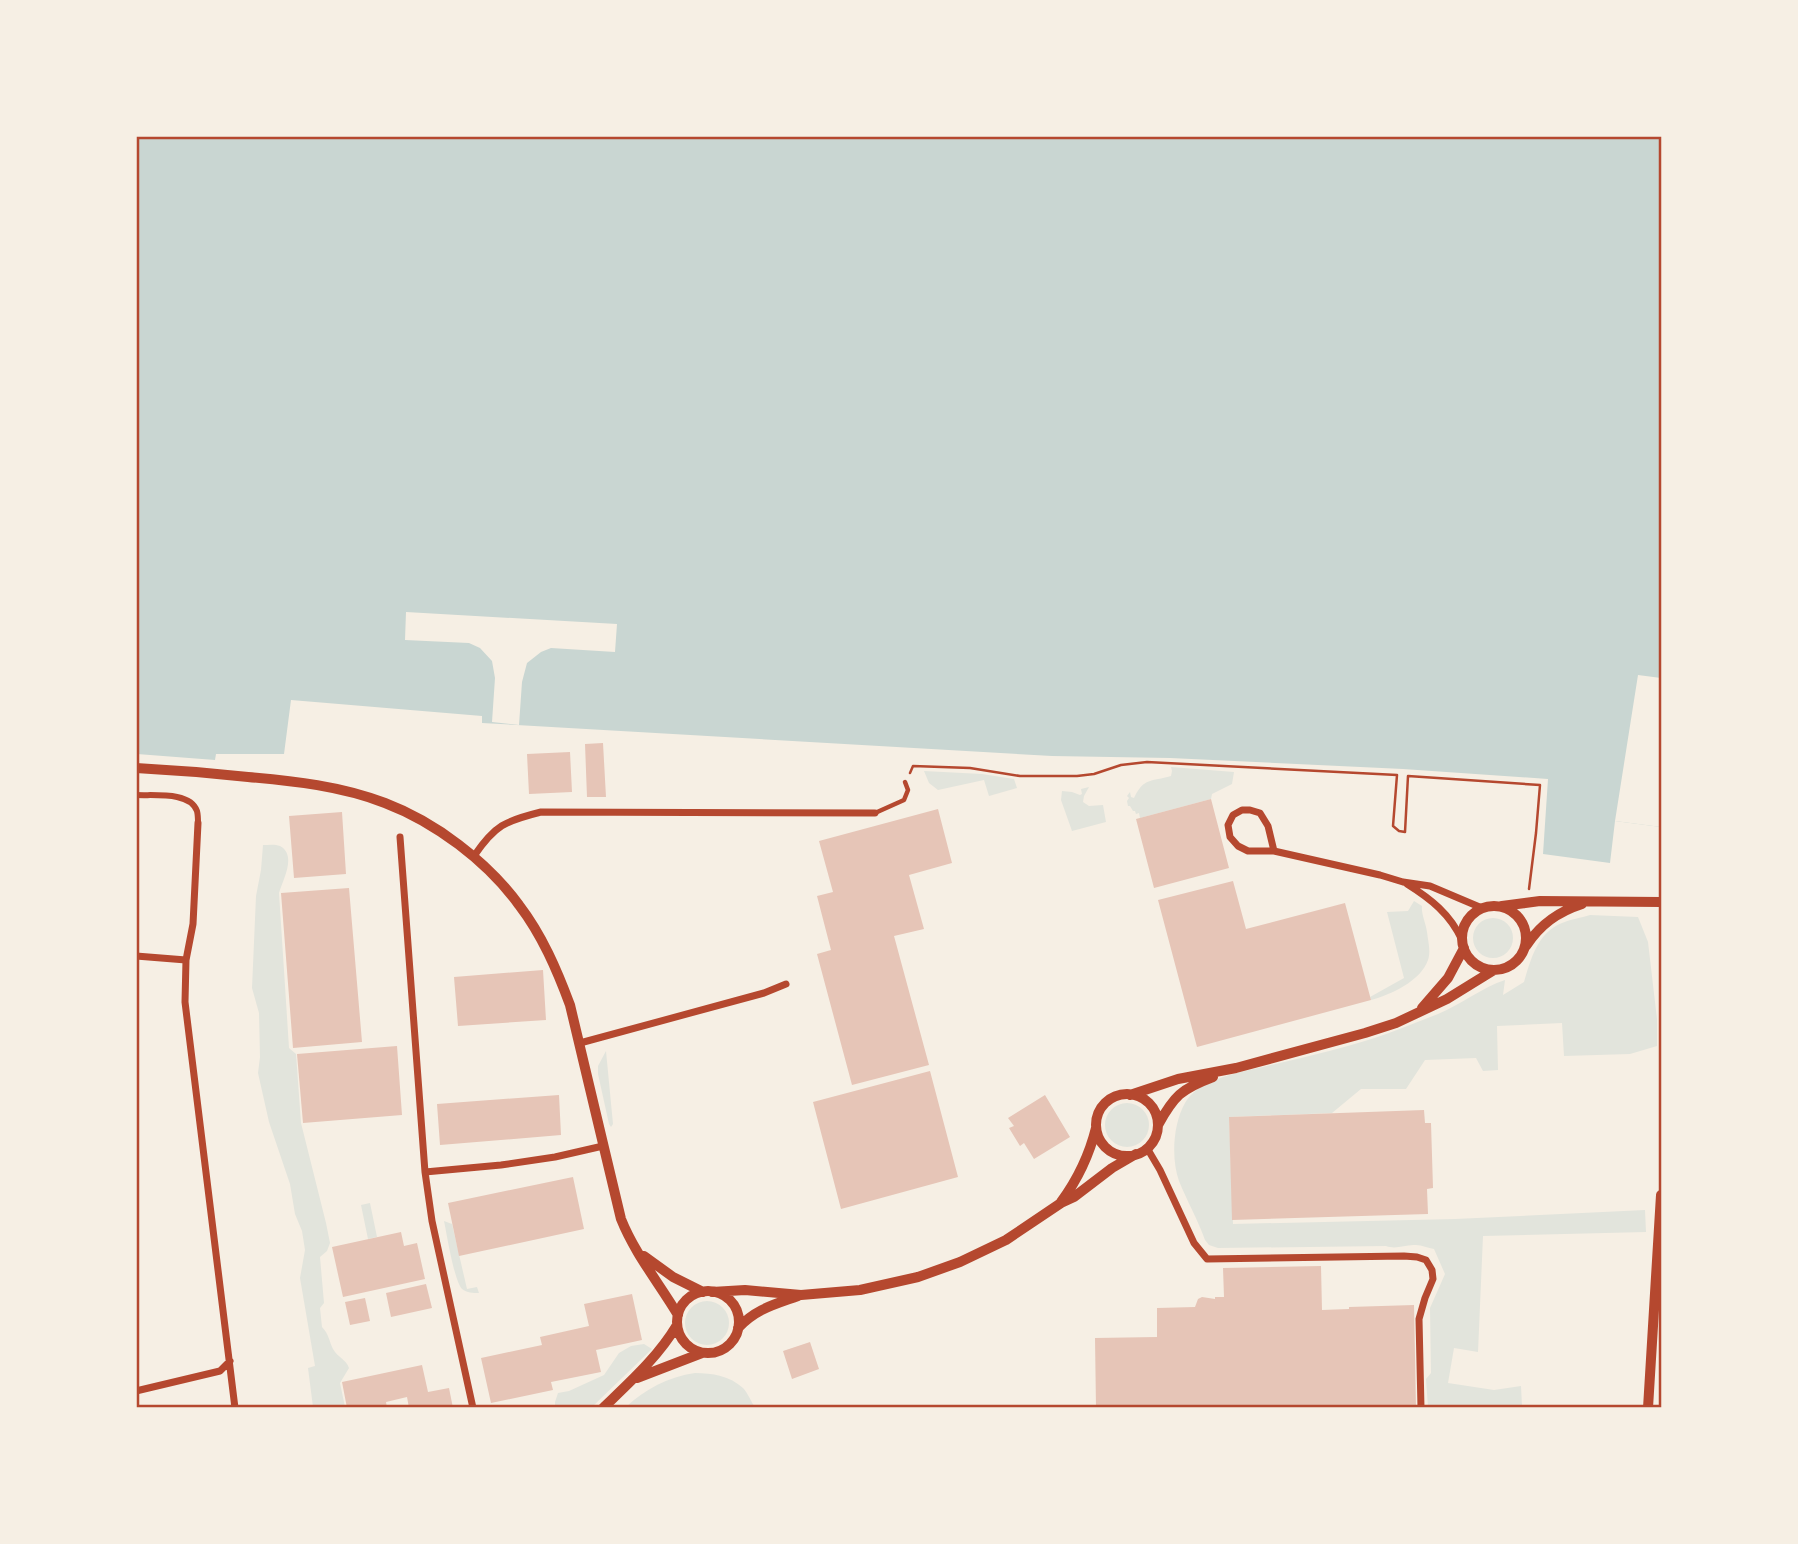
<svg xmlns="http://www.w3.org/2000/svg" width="1798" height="1544" font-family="Signika,sans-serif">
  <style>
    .green { fill: #e2e4dc }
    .water { fill: #c9d6d2 }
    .pier { fill: #f6efe4 }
    .building { fill: #e6c5b7 }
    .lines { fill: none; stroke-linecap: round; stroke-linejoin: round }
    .path { stroke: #b5482f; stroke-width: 2.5 }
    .service { stroke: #b5482f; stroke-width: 4.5 }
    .pedestrian { stroke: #b5482f; stroke-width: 6 }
    .minor { stroke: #b5482f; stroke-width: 7 }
    .tertiary { stroke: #b5482f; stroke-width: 10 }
    .secondary { stroke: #b5482f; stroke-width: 10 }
    .neatline { fill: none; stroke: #b5482f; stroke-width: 2.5 }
  </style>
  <rect width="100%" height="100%" fill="#f6efe4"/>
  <path class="green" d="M 1171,767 L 1234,772 L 1232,784 L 1212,794 L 1211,799 L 1140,818 L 1139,813 L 1136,814 L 1135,811 L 1133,811 L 1130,806 L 1128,806 L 1127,801 L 1129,798 L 1127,796 L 1130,792 L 1131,797 L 1134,798 C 1144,777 1151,782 1171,776 L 1172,771 Z
    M 924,771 L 982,774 L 1014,779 L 1017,788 L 989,796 L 984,780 L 938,790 L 929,783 Z
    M 1089,787 L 1084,796 L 1083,802 L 1089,806 L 1103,805 L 1106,822 L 1072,831 L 1061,800 L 1062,791 L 1072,792 L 1080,795 L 1082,794 L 1081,789 Z
    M 263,845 C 268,845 275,844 280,846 C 297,855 283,880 279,893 L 289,1048 L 296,1054 L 301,1123 L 326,1223 L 330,1243 L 327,1251 L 320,1257 L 324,1303 L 320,1308 L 322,1327 C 329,1334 329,1341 333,1349 C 338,1358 346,1359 349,1368 L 340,1383 L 345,1407 L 313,1407 L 308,1368 L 315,1366 L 300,1278 L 305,1250 L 302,1231 L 295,1214 L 290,1184 L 269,1122 L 258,1073 L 260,1057 L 259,1013 L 252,988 L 256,896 L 261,870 Z
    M 1414,901 L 1422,906 C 1421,914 1426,923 1427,932 C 1428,941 1431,951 1428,960 C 1421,981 1390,995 1371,1000 L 1370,997 L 1404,978 L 1387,912 L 1408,911 Z
    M 1590,915 L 1638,917 L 1648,942 L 1657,1019 L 1657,1046 L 1630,1054 L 1564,1056 L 1562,1023 L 1497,1026 L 1498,1070 L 1483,1071 L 1476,1058 L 1425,1060 L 1406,1089 L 1361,1089 L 1332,1113 L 1229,1117 L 1233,1224 L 1455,1219 L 1645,1210 L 1646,1232 L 1483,1236 L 1478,1352 L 1454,1348 L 1448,1383 L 1494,1390 L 1521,1386 L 1522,1406 L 1569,1406 L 1569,1407 L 1428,1407 L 1426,1379 L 1431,1373 L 1430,1308 L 1445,1274 L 1434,1249 C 1428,1248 1422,1245 1416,1245 C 1405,1244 1397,1250 1386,1246 L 1218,1248 L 1209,1245 L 1205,1240 C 1198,1220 1187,1201 1179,1181 C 1171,1159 1173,1124 1185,1103 C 1196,1083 1228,1075 1249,1070 C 1296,1059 1344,1049 1389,1033 C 1406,1027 1422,1020 1438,1014 C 1462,1004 1481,988 1505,980 L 1503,995 L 1524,982 C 1531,959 1537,933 1562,923 C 1571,919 1581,918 1590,915 Z
    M1473 938a20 20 0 1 1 40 0a20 20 0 1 1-40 0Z
    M 606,1051 L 613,1124 L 611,1127 L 609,1124 L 598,1074 L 598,1066 Z
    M1105 1125a22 22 0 1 1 44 0a22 22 0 1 1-44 0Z
    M 370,1203 L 377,1237 L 368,1239 L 361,1205 Z
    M 444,1221 L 452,1224 L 467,1289 L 477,1287 L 479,1293 C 473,1293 467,1293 462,1289 C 454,1280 447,1235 444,1221 Z
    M685 1323a22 22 0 1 1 44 0a22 22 0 1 1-44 0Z
    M 644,1344 L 652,1349 L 592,1407 L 555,1407 L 555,1402 L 558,1393 L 569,1391 L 604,1375 L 619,1353 L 631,1346 Z
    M 695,1373 C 712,1373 730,1376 743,1388 C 748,1393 751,1402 755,1407 L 626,1407 C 645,1389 668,1377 695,1373 Z"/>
  <path class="water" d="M 136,137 L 1661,137 L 1661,827 L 1615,821 L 1610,863 L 1543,854 L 1548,779 L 1403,769 L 1170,758 L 1052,756 L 482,723 L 482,716 L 291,700 L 284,754 L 216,754 L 215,760 L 137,754 Z"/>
  <path class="pier" d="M 406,612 L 617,624 L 615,652 L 551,648 L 541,652 L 527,663 L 522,682 L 519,725 L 492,722 L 495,678 L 492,661 L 480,648 L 469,643 L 405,640 Z
    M 1638,675 L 1661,678 L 1661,827 L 1615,821 Z"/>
  <path class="building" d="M 603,743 L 606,797 L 587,797 L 585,744 Z
    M 570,752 L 572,792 L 529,794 L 527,754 Z
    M 1211,799 L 1229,868 L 1154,888 L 1136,819 Z
    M 938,809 L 952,863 L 909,875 L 924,929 L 894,936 L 929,1065 L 852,1085 L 817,954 L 831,950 L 817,896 L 833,892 L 819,841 Z
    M 342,812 L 346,874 L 294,878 L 289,816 Z
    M 1233,881 L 1246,929 L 1345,903 L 1371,1000 L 1197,1047 L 1158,900 Z
    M 349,888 L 362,1042 L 293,1048 L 281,893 Z
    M 543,970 L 546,1020 L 458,1026 L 454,977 Z
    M 397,1046 L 402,1115 L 303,1123 L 297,1054 Z
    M 930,1071 L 958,1177 L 841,1209 L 813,1102 Z
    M 559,1095 L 561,1135 L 440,1145 L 437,1104 Z
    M 1045,1095 L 1070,1137 L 1034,1159 L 1024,1143 L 1020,1146 L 1009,1128 L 1014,1126 L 1008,1118 Z
    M 1424,1110 L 1425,1123 L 1431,1123 L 1433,1188 L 1427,1189 L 1428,1214 L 1232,1220 L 1229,1117 Z
    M 573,1177 L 584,1229 L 459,1256 L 448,1203 Z
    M 401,1232 L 404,1246 L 417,1243 L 425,1279 L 343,1297 L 332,1247 Z
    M 1321,1266 L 1322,1310 L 1349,1309 L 1349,1307 L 1414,1305 L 1416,1408 L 1096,1408 L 1095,1338 L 1157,1337 L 1157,1308 L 1195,1307 L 1198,1299 L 1202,1297 L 1215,1299 L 1215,1297 L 1224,1297 L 1223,1268 Z
    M 426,1284 L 432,1308 L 391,1317 L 386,1293 Z
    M 632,1294 L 642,1340 L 596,1350 L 601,1372 L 551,1382 L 553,1390 L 491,1403 L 481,1358 L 542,1345 L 540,1337 L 589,1326 L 584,1304 Z
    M 365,1298 L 370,1321 L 350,1325 L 345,1302 Z
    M 810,1342 L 819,1369 L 792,1379 L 783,1351 Z
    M 422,1365 L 428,1392 L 449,1388 L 453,1408 L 409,1408 L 407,1397 L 386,1402 L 387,1408 L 347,1408 L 342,1382 Z"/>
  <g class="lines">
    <path class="path" d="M 910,773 L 913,766 L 970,768 L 1020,776 L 1077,776 L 1094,774 L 1121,765 L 1147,762 L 1397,775 L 1393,826 L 1399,831 L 1405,832 L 1408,776 L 1540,785 L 1536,833 L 1529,889"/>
    <path class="service" d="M 875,813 L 904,800 L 908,790 L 905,782"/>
    <path class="pedestrian" d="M 136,795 C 153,796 190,791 197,811 C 198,815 198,819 198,823"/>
    <path class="minor" d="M 198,823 L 193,924 L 186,960 L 185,1002 L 235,1408
      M 400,837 L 425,1172 L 432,1221 L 473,1408
      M 1274,851 L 1268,826 L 1260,813 L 1250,810 L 1242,810 L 1233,815 L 1228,825 L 1230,837 L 1238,846 L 1248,851 L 1274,851 L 1380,875 L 1403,882 L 1430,886 L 1482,908
      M 474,856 C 495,825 505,821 541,812 L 875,813
      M 1407,884 C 1431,899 1450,914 1462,940
      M 136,956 L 186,960
      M 580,1043 L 764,993 L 786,984
      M 1147,1148 L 1160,1170 L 1194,1243 L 1207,1259 L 1404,1256 L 1417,1257 L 1426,1260 L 1432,1270 L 1433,1279 L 1425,1298 L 1419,1319 L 1421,1408
      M 425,1172 L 501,1165 L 555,1157 L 603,1146
      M 136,1391 L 220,1371 L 230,1361"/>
    <path class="tertiary" d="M 136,768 C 174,770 211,773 248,777 C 294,781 341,786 385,803 C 435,822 487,861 519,905 C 542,935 557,970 570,1005 L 621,1219 C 635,1254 659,1283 678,1315
      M 1502,906 L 1540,901 L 1661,902
      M1462 938a32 32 0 1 1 64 0a32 32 0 1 1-64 0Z
      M 1526,946 C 1540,925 1557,912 1582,904
      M 1422,1008 L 1448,978 L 1464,948
      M1096 1125a31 31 0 1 1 62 0a31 31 0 1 1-62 0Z
      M 1130,1095 L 1178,1079 L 1236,1068 L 1365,1033 L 1396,1023 L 1447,999 L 1494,970
      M 1158,1125 C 1174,1096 1181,1089 1213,1077
      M 1061,1202 C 1078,1179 1089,1156 1096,1128
      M 644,1256 L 673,1277 L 703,1292
      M677 1322a31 31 0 1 1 62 0a31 31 0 1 1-62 0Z
      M 712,1292 L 745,1290 L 801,1295 L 860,1290 L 918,1277 L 960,1262 L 1006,1240 L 1061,1203 L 1074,1197 L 1112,1168 L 1136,1154
      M 738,1328 C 756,1309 773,1305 798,1296
      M 637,1378 L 702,1353
      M 603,1408 C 630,1382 658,1357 677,1325"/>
    <path class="secondary" d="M 1648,1408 L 1661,1195"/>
  </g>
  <rect width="1798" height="1544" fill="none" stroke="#f6efe4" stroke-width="276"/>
  <rect x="138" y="138" width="1522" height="1268" class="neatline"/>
</svg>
